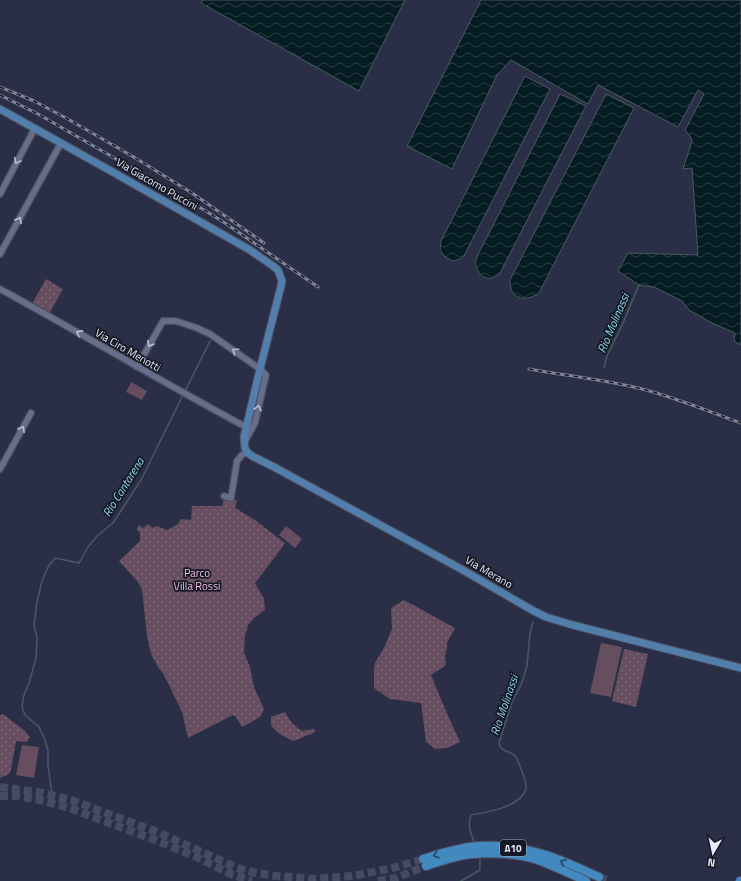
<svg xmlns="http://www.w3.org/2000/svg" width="741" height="881" font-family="'Titillium Web',sans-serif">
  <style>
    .park { fill: url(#park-dots) }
    .garden { fill: #664d60 }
    .water { fill: url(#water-waves); stroke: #485a62 }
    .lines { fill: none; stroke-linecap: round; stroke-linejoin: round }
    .stream { stroke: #485a62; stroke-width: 1.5 }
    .motorway-tunnel { stroke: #464b62; stroke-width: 8; stroke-dasharray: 8 4; stroke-linecap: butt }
    .tertiary-casing { stroke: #4a4e62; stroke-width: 8 }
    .primary-casing { stroke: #4a4e62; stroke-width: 9 }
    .motorway-casing { stroke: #4a4e62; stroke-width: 10 }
    .tertiary { stroke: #686e8a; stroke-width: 5.5 }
    .primary { stroke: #517eaa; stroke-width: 7 }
    .motorway { stroke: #4189bf; stroke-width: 8 }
    .rail-casing { stroke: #808599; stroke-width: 3 }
    .rail { stroke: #161823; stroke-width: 1.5; stroke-dasharray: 4.5; stroke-linecap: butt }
    .oneway { stroke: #b9bed2 }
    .oneway2 { stroke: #274561 }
    .labels { text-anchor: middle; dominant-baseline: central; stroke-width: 3.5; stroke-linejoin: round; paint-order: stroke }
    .shield { fill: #161823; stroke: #a7aab9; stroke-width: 1 }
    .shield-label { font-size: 10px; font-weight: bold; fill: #e5e9f9 }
    .street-label { font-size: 11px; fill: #e5e9f9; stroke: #161823 }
    .park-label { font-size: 11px; fill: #f2bce5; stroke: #161823 }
    .water-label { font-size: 12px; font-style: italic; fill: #87d7ea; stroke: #161823 }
  </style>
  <defs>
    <pattern id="park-dots" width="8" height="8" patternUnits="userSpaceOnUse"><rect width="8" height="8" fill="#664d60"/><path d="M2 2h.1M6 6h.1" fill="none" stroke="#7c6778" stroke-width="1.8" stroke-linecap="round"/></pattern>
    <pattern id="water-waves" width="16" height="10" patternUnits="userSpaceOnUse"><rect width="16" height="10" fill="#051d22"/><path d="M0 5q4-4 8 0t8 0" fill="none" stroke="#293e43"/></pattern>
  </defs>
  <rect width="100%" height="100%" fill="#2a2f47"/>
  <path class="park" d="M 46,279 L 63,289 L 49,314 L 32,304 Z
    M 224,497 L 230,500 L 237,500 L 235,508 L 255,520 L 285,543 L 275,557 L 255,583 L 264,599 L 265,610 L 253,619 L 248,625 L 245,636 L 244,653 L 250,667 L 254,687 L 264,709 L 260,717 L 242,727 L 236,717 L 233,715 L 188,738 L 182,712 L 164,675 L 158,667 L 151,654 L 147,636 L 142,590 L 138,582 L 119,561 L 140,541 L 140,533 L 137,529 L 139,525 L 143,528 L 148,524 L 152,528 L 157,526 L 167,530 L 178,524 L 181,519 L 191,520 L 192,506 L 222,506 Z
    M 404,600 L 455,628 L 447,643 L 447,648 L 445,656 L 446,665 L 431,675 C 440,698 450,720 460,742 L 447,748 L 435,749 L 426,742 L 421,703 L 390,699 L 374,688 L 374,671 L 375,663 L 385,646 L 392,629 L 391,608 Z
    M 624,649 L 648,654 L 636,707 L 612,701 Z
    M 285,712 C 289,720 294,726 302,731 L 314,729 L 315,732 L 294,741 C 287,738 273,732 271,724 C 271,722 271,719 271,717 Z
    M 3,714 L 25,731 L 30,737 L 27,742 L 16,741 L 11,770 L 9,774 L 0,778 L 0,715 Z"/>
  <path class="garden" d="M 131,382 L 147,391 L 142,400 L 126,392 Z
    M 286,526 L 302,539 L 295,548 L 279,535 Z
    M 601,643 L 622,647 L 611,697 L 590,693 Z
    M 22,745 L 39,747 L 34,778 L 16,775 Z"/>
  <path class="water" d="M 203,0 L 405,0 L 359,91 L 201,3 Z
    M 481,0 L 741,0 L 741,345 L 734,341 L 735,333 L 712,323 L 689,310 L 682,301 L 654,287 L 639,285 L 618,271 L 628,253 L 698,255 L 692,168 L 683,169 L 692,141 L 690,136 L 685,130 L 704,94 L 698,90 L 678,127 L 598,85 L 588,104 L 511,60 L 497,75 L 452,169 L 407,146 Z
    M 525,76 L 550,89 L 464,256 L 460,259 L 453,261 L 444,256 L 440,250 L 441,241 Z
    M 560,94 L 586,106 L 499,275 C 497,276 495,277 493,278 C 483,281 474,269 476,260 C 477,255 481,249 483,245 Z
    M 606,94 L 634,108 L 539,293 C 525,303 509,299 510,280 Z"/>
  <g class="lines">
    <path class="stream" d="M 604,368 L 607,356 L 623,323 L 639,285
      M 185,391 L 210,341
      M 52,793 L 48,766 L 48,751 L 45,740 L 39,727 L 25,715 L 22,707 L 24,695 L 29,683 L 36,658 L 37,638 L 34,625 L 37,602 L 42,581 L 48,567 L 55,558 L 79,563 L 88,547 L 97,536 L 113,523 L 141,480 L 183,395
      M 475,844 C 471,834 467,826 471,815 C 487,812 521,807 526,789 C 527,784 524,778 523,774 C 521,769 518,759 515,756 C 510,750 501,753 499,743 L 512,702 L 521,685 L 527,666 L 530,633 L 533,622
      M 461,881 L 480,870 L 480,858 L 479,856"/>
    <path class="motorway-tunnel" d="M 0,787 L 38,792 L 71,800 L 160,833 L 237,868 L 256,873 L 277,876 L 313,879 L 352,876 L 393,868 L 423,859
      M 0,796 L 17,796 L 36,799 L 69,808 L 155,840 L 194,856 L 233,875 L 252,881
      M 599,877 L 610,881
      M 378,881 L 396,878 L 426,866"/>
    <defs>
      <path id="tertiary" d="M 0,194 L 35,128
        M 0,254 L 61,143
        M 0,289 C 83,334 163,383 246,427
        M 137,367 L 163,321 L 176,321 L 197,328 L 210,334 L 260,369 L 266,375 L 255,423 L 244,443
        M 0,469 L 31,413
        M 224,496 L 231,498 L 237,461 L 242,455 L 247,452"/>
      <path id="primary" d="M 0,109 L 111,171 L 250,250 L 273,266 L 278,270 L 282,281 L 281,286 L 260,369 L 244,437 L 245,448 L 247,452 L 252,456 L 274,467 L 461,569 L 532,610 L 546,617 L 569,624 L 741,668"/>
      <path id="motorway" d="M 423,859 C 439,854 454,849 470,847 C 498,843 531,849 557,859 C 571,864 585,871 599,877
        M 426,866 C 441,861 457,855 473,854 C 489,852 520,854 535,859 C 552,865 569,873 586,881
        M 740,881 L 741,881"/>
    </defs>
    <use href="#tertiary" class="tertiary-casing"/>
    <use href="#primary" class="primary-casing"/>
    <use href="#motorway" class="motorway-casing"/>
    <use href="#tertiary" class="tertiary"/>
    <use href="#primary" class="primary"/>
    <use href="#motorway" class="motorway"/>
    <defs>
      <path id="rail" d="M 0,87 L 34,101 L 66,118 L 132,156 L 192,193 L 264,243
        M 0,95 L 38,114 L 196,205 L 225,223 L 318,287
        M 529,369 C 568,376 608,380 646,390 C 679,399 710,412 741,423"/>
    </defs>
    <use href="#rail" class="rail-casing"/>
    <use href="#rail" class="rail"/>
  </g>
  <defs><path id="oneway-chevron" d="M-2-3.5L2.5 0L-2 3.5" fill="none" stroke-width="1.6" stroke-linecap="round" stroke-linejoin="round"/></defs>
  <g class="oneway">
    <use href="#oneway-chevron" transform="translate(17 161) rotate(118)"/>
    <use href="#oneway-chevron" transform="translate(19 220) rotate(-61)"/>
    <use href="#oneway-chevron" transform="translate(79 333) rotate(-151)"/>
    <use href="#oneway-chevron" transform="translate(150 344) rotate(120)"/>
    <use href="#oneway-chevron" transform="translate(235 351) rotate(-145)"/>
    <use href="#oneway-chevron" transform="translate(258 408) rotate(-77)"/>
    <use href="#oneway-chevron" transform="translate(22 429) rotate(-61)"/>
  </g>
  <g class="oneway2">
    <use href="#oneway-chevron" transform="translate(436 855) rotate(162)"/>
    <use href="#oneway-chevron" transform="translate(563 862) rotate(-156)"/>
  </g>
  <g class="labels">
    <rect class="shield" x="500" y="840" width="26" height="16" rx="3"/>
    <g class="shield-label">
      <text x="513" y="848">A10</text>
    </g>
    <g class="street-label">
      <text transform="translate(157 184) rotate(30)">Via Giacomo Puccini</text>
      <text transform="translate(128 350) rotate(30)">Via Ciro Menotti</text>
      <text transform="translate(489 572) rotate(30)">Via Merano</text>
    </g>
    <g class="park-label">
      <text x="197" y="573">Parco<tspan x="197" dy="13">Villa Rossi</tspan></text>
    </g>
    <g class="water-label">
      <text transform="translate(613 323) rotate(-67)">Rio Molinassi</text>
      <text transform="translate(123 487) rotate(-58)">Rio Cantarena</text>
      <text transform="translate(504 705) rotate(-71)">Rio Molinassi</text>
    </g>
  </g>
  <g transform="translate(713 853) rotate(189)" stroke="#161823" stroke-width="3" paint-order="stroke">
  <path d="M0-3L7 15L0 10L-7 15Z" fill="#e5e9f9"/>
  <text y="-6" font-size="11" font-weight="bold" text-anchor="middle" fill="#e5e9f9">N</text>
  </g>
</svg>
